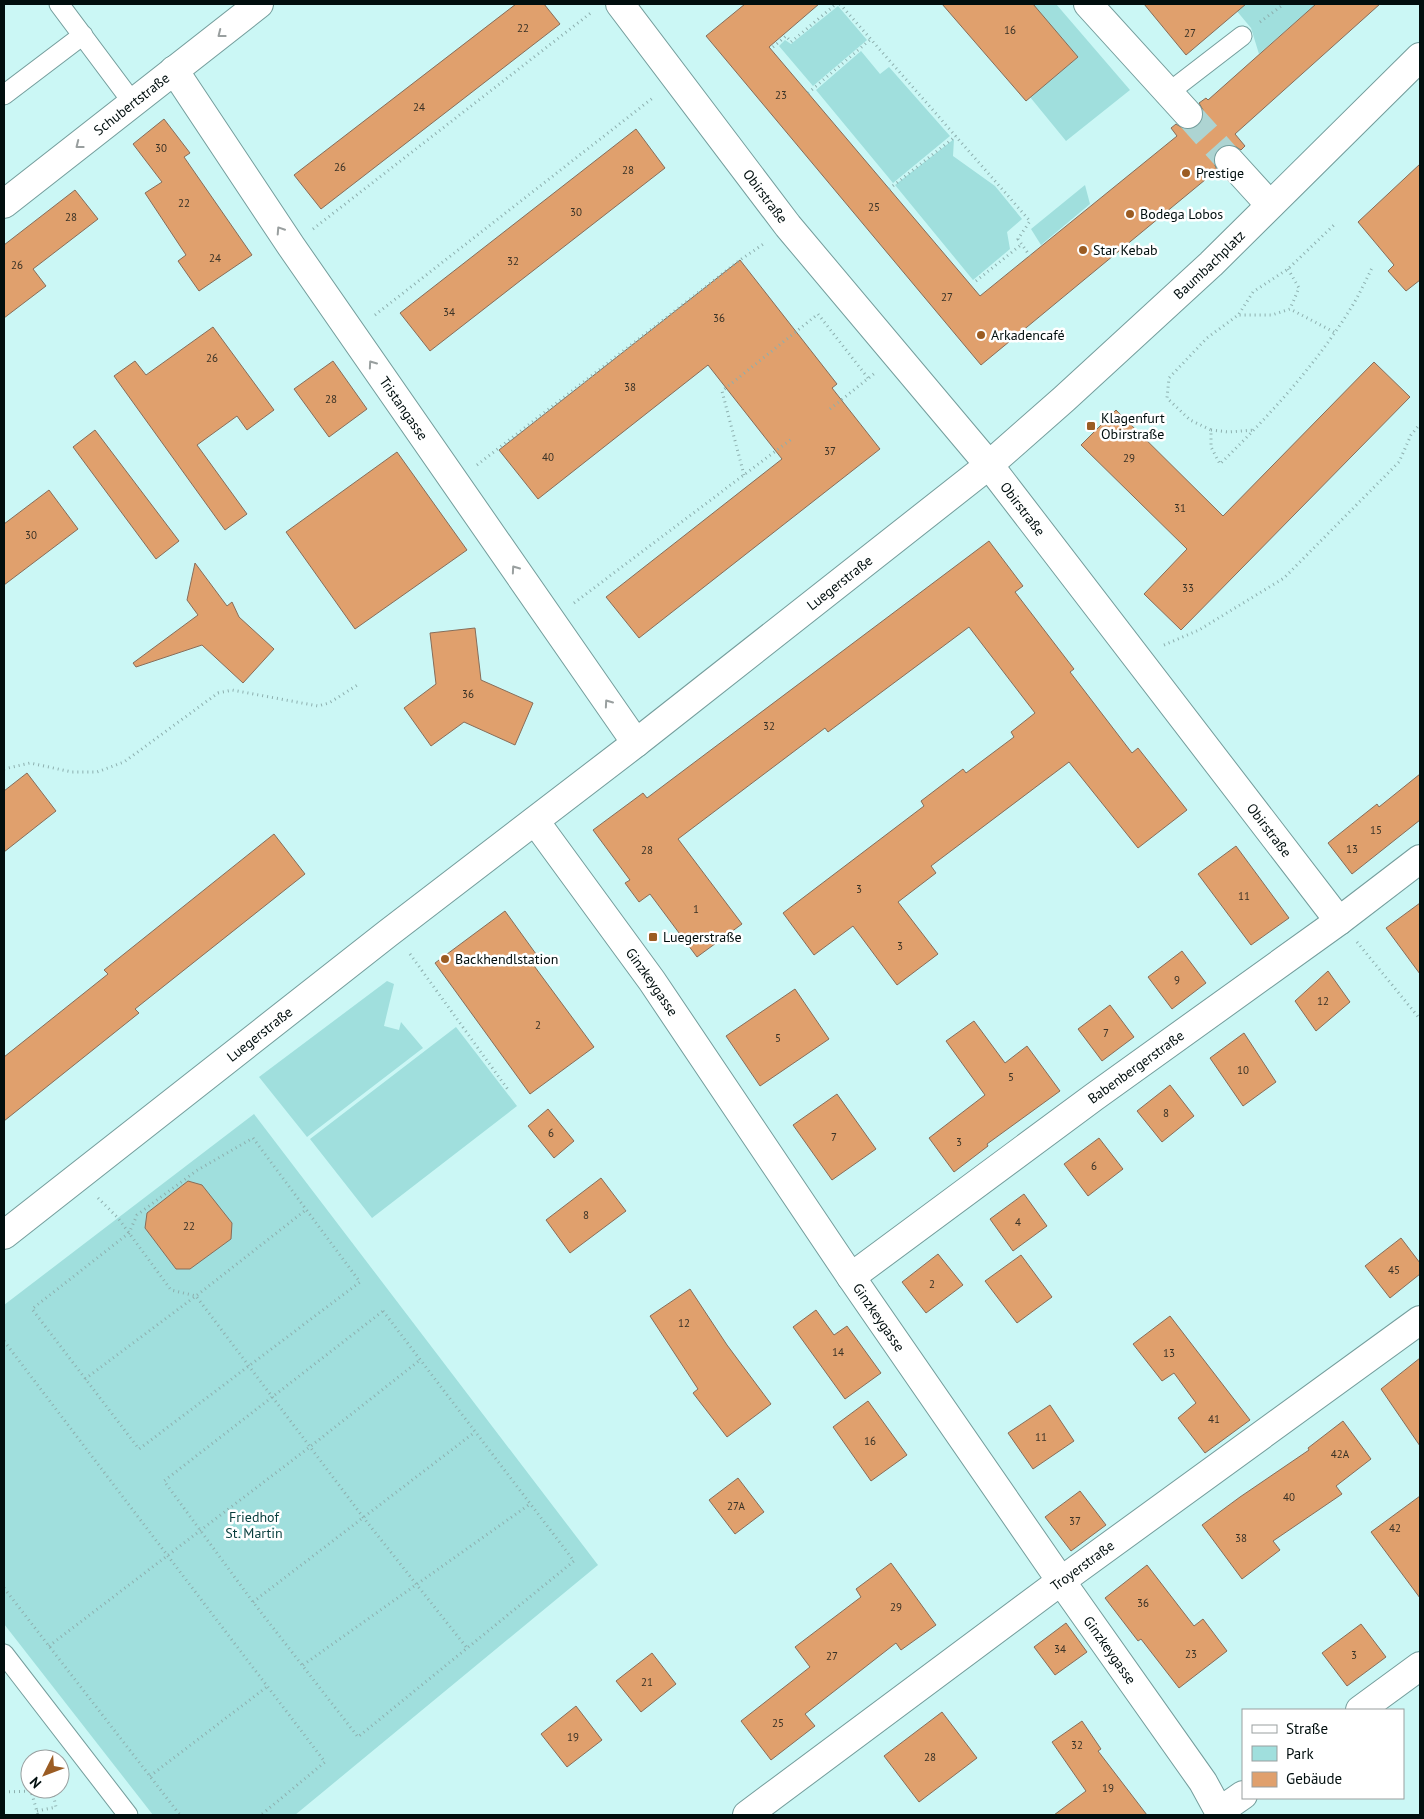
<svg xmlns="http://www.w3.org/2000/svg" width="1424" height="1819" font-family="'PT Sans',sans-serif">
  <style>
    .green { fill: #a0dfdd }
    .building { fill: #e0a06d; stroke: #876d59 }
    .lines { fill: none; stroke-linecap: round; stroke-linejoin: round }
    .minor-tunnel { stroke: #add4d2; stroke-width: 28; stroke-dasharray: 28 14; stroke-linecap: butt }
    .service-casing { stroke: #749d9c; stroke-width: 21 }
    .minor-casing { stroke: #749d9c; stroke-width: 30 }
    .tertiary-casing { stroke: #749d9c; stroke-width: 30 }
    .path { stroke: #8dafae; stroke-width: 3; stroke-dasharray: 1 4; stroke-linecap: butt }
    .service { stroke: #fff; stroke-width: 19 }
    .minor { stroke: #fff; stroke-width: 28 }
    .tertiary { stroke: #fff; stroke-width: 28 }
    .oneway { stroke: #999f9f }
    .poi-dot { fill: #9b5c23; stroke: #fff; stroke-width: 2 }
    .labels { text-anchor: middle; dominant-baseline: central; stroke-width: 5; stroke-linejoin: round; paint-order: stroke }
    .number-label { font-size: 11px; fill: #393226 }
    .street-label { font-size: 14px; fill: #010e0e; stroke: #fff }
    .poi-label { font-size: 14px; fill: #010e0e; stroke: #fff; text-anchor: start }
    .park-label { font-size: 14px; fill: #073d3c; stroke: #fff }
  </style>
  <rect width="100%" height="100%" fill="#cbf7f5"/>
  <path class="green" d="M 1032,4 L 1056,4 L 1130,90 L 1066,141 L 1030,97 L 1078,57 Z
    M 1231,4 L 1316,4 L 1259,54 L 1251,28 Z
    M 838,6 L 867,40 L 813,86 L 779,46 L 785,40 L 791,44 Z
    M 861,51 L 880,74 L 889,67 L 950,136 L 893,183 L 816,90 Z
    M 954,139 L 953,156 L 995,186 L 1022,219 L 1007,232 L 1010,249 L 973,280 L 895,185 Z
    M 1085,185 L 1090,204 L 1041,245 L 1031,229 Z
    M 387,981 L 394,984 L 384,1026 L 399,1030 L 401,1022 L 423,1048 L 307,1137 L 259,1077 Z
    M 456,1027 L 517,1106 L 372,1218 L 310,1139 Z
    M 254,1114 L 598,1565 L 295,1815 L 153,1815 L 4,1624 L 4,1305 Z"/>
  <path class="building" d="M 516,4 L 544,4 L 560,24 L 321,209 L 294,175 Z
    M 745,4 L 819,4 L 769,47 L 980,296 L 1177,136 L 1171,128 L 1176,124 L 1184,129 L 1191,129 L 1198,126 L 1203,118 L 1203,110 L 1199,103 L 1206,98 L 1208,100 L 1316,4 L 1380,4 L 1235,134 L 1245,146 L 1241,150 L 1233,145 L 1225,145 L 1219,148 L 1214,156 L 1214,163 L 1217,170 L 981,365 L 706,36 Z
    M 942,4 L 1033,4 L 1078,57 L 1026,101 Z
    M 1144,4 L 1246,4 L 1186,55 Z
    M 164,119 L 190,153 L 184,157 L 252,255 L 199,291 L 178,261 L 186,255 L 145,193 L 162,182 L 133,144 Z
    M 636,129 L 665,168 L 430,351 L 400,313 Z
    M 1420,164 L 1420,280 L 1406,291 L 1388,271 L 1394,265 L 1358,222 Z
    M 75,190 L 98,219 L 33,269 L 46,286 L 4,318 L 4,245 Z
    M 740,260 L 837,384 L 832,388 L 880,449 L 639,638 L 606,597 L 782,459 L 708,365 L 538,499 L 499,450 Z
    M 213,327 L 274,410 L 247,430 L 237,416 L 197,445 L 247,514 L 225,530 L 114,376 L 135,361 L 146,375 Z
    M 333,361 L 367,409 L 329,437 L 294,389 Z
    M 1374,362 L 1410,397 L 1181,630 L 1144,594 L 1187,549 L 1081,445 L 1116,410 L 1223,516 Z
    M 95,430 L 179,541 L 156,559 L 73,447 Z
    M 397,452 L 467,550 L 355,629 L 286,532 Z
    M 49,490 L 78,529 L 4,585 L 4,524 Z
    M 989,541 L 1023,586 L 1015,592 L 1074,669 L 1070,672 L 1132,753 L 1138,748 L 1187,810 L 1138,848 L 1069,762 L 931,866 L 936,873 L 898,902 L 938,954 L 897,985 L 853,926 L 814,955 L 783,913 L 924,806 L 921,801 L 963,769 L 966,773 L 1014,737 L 1011,732 L 1035,713 L 969,627 L 828,732 L 825,728 L 678,839 L 742,924 L 697,957 L 650,894 L 639,902 L 625,883 L 630,880 L 593,830 L 643,793 L 647,798 Z
    M 195,563 L 227,606 L 232,602 L 239,617 L 274,649 L 243,683 L 202,645 L 136,667 L 133,663 L 198,615 L 187,600 Z
    M 475,628 L 481,680 L 533,703 L 515,745 L 464,722 L 431,746 L 404,708 L 436,684 L 430,633 Z
    M 27,773 L 56,811 L 4,852 L 4,791 Z
    M 1420,774 L 1420,820 L 1352,874 L 1328,843 L 1377,804 L 1379,807 Z
    M 274,834 L 305,874 L 135,1009 L 139,1013 L 4,1121 L 4,1057 L 108,974 L 104,970 Z
    M 1236,846 L 1289,918 L 1251,945 L 1198,874 Z
    M 1420,903 L 1420,974 L 1386,928 Z
    M 505,911 L 536,954 L 529,959 L 594,1047 L 530,1094 L 435,963 Z
    M 1182,951 L 1206,983 L 1172,1009 L 1148,977 Z
    M 1328,971 L 1350,1002 L 1316,1031 L 1295,1001 Z
    M 795,989 L 829,1039 L 760,1086 L 726,1036 Z
    M 1110,1005 L 1134,1037 L 1102,1061 L 1078,1029 Z
    M 974,1021 L 1005,1063 L 1027,1046 L 1060,1091 L 987,1144 L 988,1146 L 954,1172 L 929,1138 L 985,1095 L 946,1041 Z
    M 1244,1033 L 1276,1082 L 1243,1106 L 1210,1058 Z
    M 1170,1085 L 1194,1116 L 1162,1142 L 1137,1111 Z
    M 837,1094 L 876,1149 L 832,1180 L 793,1125 Z
    M 548,1109 L 574,1141 L 554,1158 L 528,1126 Z
    M 1099,1138 L 1123,1169 L 1088,1196 L 1064,1164 Z
    M 601,1178 L 626,1211 L 570,1253 L 546,1220 Z
    M 188,1181 L 202,1185 L 232,1223 L 231,1239 L 190,1269 L 176,1269 L 145,1228 L 147,1213 Z
    M 1024,1194 L 1047,1226 L 1013,1251 L 990,1219 Z
    M 1401,1238 L 1420,1263 L 1420,1274 L 1390,1298 L 1365,1266 Z
    M 938,1254 L 963,1285 L 926,1313 L 902,1282 Z
    M 1021,1255 L 1052,1297 L 1017,1323 L 985,1281 Z
    M 690,1289 L 727,1345 L 771,1404 L 727,1437 L 693,1393 L 698,1389 L 650,1316 Z
    M 816,1310 L 834,1335 L 847,1326 L 881,1373 L 845,1399 L 793,1327 Z
    M 1170,1316 L 1250,1420 L 1205,1453 L 1178,1418 L 1196,1403 L 1174,1373 L 1162,1381 L 1133,1344 Z
    M 1420,1358 L 1420,1446 L 1381,1389 Z
    M 868,1401 L 907,1455 L 871,1481 L 833,1427 Z
    M 1050,1405 L 1074,1441 L 1033,1469 L 1008,1433 Z
    M 1343,1421 L 1371,1459 L 1336,1486 L 1342,1494 L 1273,1541 L 1280,1550 L 1242,1579 L 1202,1525 L 1240,1497 L 1309,1450 L 1308,1448 Z
    M 738,1478 L 764,1512 L 735,1534 L 709,1500 Z
    M 1080,1491 L 1106,1525 L 1071,1551 L 1045,1517 Z
    M 1420,1496 L 1420,1598 L 1371,1532 Z
    M 891,1563 L 936,1625 L 901,1650 L 896,1643 L 805,1714 L 815,1726 L 771,1760 L 741,1721 L 810,1667 L 795,1647 L 861,1597 L 856,1589 Z
    M 1147,1565 L 1194,1626 L 1203,1619 L 1227,1651 L 1179,1688 L 1141,1639 L 1138,1641 L 1105,1598 Z
    M 1066,1623 L 1087,1652 L 1055,1675 L 1034,1647 Z
    M 1361,1624 L 1386,1657 L 1347,1686 L 1322,1653 Z
    M 652,1653 L 676,1684 L 641,1712 L 616,1681 Z
    M 576,1706 L 602,1740 L 567,1767 L 541,1734 Z
    M 942,1712 L 977,1758 L 919,1802 L 884,1756 Z
    M 1082,1721 L 1101,1749 L 1098,1751 L 1147,1815 L 1054,1815 L 1086,1791 L 1052,1742 Z"/>
  <g class="lines">
    <path class="minor-tunnel" d="M 1188,114 L 1229,160"/>
    <defs>
      <path id="service" d="M 59,4 L 133,103
        M 1168,93 L 1242,36
        M 4,95 L 83,35
        M 4,1654 L 128,1815"/>
      <g id="minor">
        <path id="s1" d="M 620,4 L 788,226 L 989,465 L 1339,921"/>
        <path d="M 1088,4 L 1188,114"/>
        <path id="s2" d="M 174,70 L 291,246 L 636,743"/>
        <path d="M 1229,160 L 1270,205"/>
        <path id="s3" d="M 4,204 L 259,4"/>
        <path id="s4" d="M 535,821 L 652,981 L 851,1277 L 1061,1581 L 1203,1782 L 1221,1815"/>
        <path id="s5" d="M 851,1277 L 1094,1097 L 1339,921 L 1420,859"/>
        <path d="M 1360,1710 L 1420,1666"/>
        <path d="M 1220,1811 L 1243,1795"/>
        <path id="s6" d="M 747,1815 L 1061,1581 L 1420,1320"/>
      </g>
      <g id="tertiary">
        <path id="s7" d="M 4,1235 L 387,934 L 636,743 L 989,465 L 1064,399 L 1211,264 L 1420,57"/>
      </g>
    </defs>
    <use href="#service" class="service-casing"/>
    <use href="#minor" class="minor-casing"/>
    <use href="#tertiary" class="tertiary-casing"/>
    <path class="path" d="M 840,4 L 1030,221 L 1018,239 L 1030,256
      M 1260,22 L 1284,4
      M 773,47 L 786,36 L 791,42 L 836,4
      M 808,93 L 871,39
      M 889,189 L 956,136
      M 313,229 L 592,12
      M 1288,269 L 1299,288 L 1290,309
      M 976,281 L 1022,244
      M 1239,314 L 1253,292 L 1288,269 L 1335,224
      M 375,315 L 654,97
      M 1334,332 L 1290,309 L 1272,315 L 1238,315 L 1207,338 L 1169,378 L 1167,398 L 1190,420 L 1211,430 L 1211,447 L 1220,464 C 1269,416 1318,363 1354,303 C 1361,291 1367,278 1373,266
      M 830,409 L 875,373
      M 1211,430 L 1229,432 L 1254,430
      M 477,465 L 740,260 L 765,243
      M 744,475 L 722,391 L 818,314 L 868,378
      M 574,603 L 793,438
      M 1164,645 L 1199,630 L 1284,578 L 1399,462 L 1411,435 L 1420,424
      M 4,769 L 30,763 L 72,772 L 97,772 L 124,762 L 218,693 L 232,690 L 318,706 L 329,703 L 359,684
      M 1357,942 L 1420,1019
      M 410,954 L 509,1091
      M 253,1138 L 360,1282 L 139,1449 L 32,1309 L 129,1233 L 137,1215 L 196,1171 Z
      M 98,1198 L 118,1218 L 171,1290 L 196,1296 L 363,1517 L 467,1648
      M 383,1311 L 574,1561 L 358,1737 L 253,1602 L 164,1481 Z
      M 4,1341 L 325,1762 L 261,1815
      M 85,1379 L 196,1296 L 307,1209
      M 4,1588 L 180,1815
      M 253,1602 L 475,1432
      M 49,1646 L 311,1446 L 420,1360
      M 303,1665 L 530,1504
      M 150,1776 L 268,1686
      M 31,1791 L 38,1789
      M 4,1792 L 31,1791 L 38,1815
      M 37,1811 L 56,1807 L 52,1789"/>
    <use href="#service" class="service"/>
    <use href="#minor" class="minor"/>
    <use href="#tertiary" class="tertiary"/>
  </g>
  <defs><path id="oneway-chevron" d="M-2-3.5L2.5 0L-2 3.5" fill="none" stroke-width="1.6" stroke-linecap="round" stroke-linejoin="round" transform="scale(1.25)"/></defs>
  <g class="oneway">
    <use href="#oneway-chevron" transform="translate(221 34) rotate(142)"/>
    <use href="#oneway-chevron" transform="translate(79 145) rotate(142)"/>
    <use href="#oneway-chevron" transform="translate(280 230) rotate(-123)"/>
    <use href="#oneway-chevron" transform="translate(372 364) rotate(-125)"/>
    <use href="#oneway-chevron" transform="translate(515 569) rotate(-125)"/>
    <use href="#oneway-chevron" transform="translate(608 703) rotate(-125)"/>
  </g>
  <g class="poi-dot">
    <circle cx="1186" cy="173" r="5"/>
    <circle cx="1130" cy="214" r="5"/>
    <circle cx="1083" cy="250" r="5"/>
    <circle cx="981" cy="335" r="5"/>
    <rect x="1086" y="421" width="10" height="10" rx="2.5"/>
    <rect x="648" y="932" width="10" height="10" rx="2.5"/>
    <circle cx="445" cy="959" r="5"/>
  </g>
  <g class="labels">
    <g class="number-label">
      <text x="523" y="28">22</text>
      <text x="1010" y="30">16</text>
      <text x="1190" y="33">27</text>
      <text x="781" y="95">23</text>
      <text x="419" y="107">24</text>
      <text x="161" y="148">30</text>
      <text x="340" y="167">26</text>
      <text x="628" y="170">28</text>
      <text x="184" y="203">22</text>
      <text x="874" y="207">25</text>
      <text x="576" y="212">30</text>
      <text x="71" y="217">28</text>
      <text x="215" y="258">24</text>
      <text x="513" y="261">32</text>
      <text x="17" y="265">26</text>
      <text x="947" y="297">27</text>
      <text x="449" y="312">34</text>
      <text x="719" y="318">36</text>
      <text x="212" y="358">26</text>
      <text x="630" y="387">38</text>
      <text x="331" y="399">28</text>
      <text x="830" y="451">37</text>
      <text x="548" y="457">40</text>
      <text x="1129" y="458">29</text>
      <text x="1180" y="508">31</text>
      <text x="31" y="535">30</text>
      <text x="1188" y="588">33</text>
      <text x="468" y="694">36</text>
      <text x="769" y="726">32</text>
      <text x="1376" y="830">15</text>
      <text x="1352" y="849">13</text>
      <text x="647" y="850">28</text>
      <text x="859" y="889">3</text>
      <text x="1244" y="896">11</text>
      <text x="696" y="909">1</text>
      <text x="900" y="946">3</text>
      <text x="1177" y="980">9</text>
      <text x="1323" y="1001">12</text>
      <text x="538" y="1025">2</text>
      <text x="1106" y="1033">7</text>
      <text x="778" y="1038">5</text>
      <text x="1243" y="1070">10</text>
      <text x="1011" y="1077">5</text>
      <text x="1166" y="1113">8</text>
      <text x="551" y="1133">6</text>
      <text x="834" y="1137">7</text>
      <text x="959" y="1142">3</text>
      <text x="1094" y="1166">6</text>
      <text x="586" y="1215">8</text>
      <text x="1018" y="1222">4</text>
      <text x="189" y="1226">22</text>
      <text x="1394" y="1270">45</text>
      <text x="932" y="1284">2</text>
      <text x="684" y="1323">12</text>
      <text x="838" y="1352">14</text>
      <text x="1169" y="1353">13</text>
      <text x="1214" y="1419">41</text>
      <text x="1041" y="1437">11</text>
      <text x="870" y="1441">16</text>
      <text x="1340" y="1454">42A</text>
      <text x="1289" y="1497">40</text>
      <text x="736" y="1506">27A</text>
      <text x="1075" y="1521">37</text>
      <text x="1395" y="1528">42</text>
      <text x="1241" y="1538">38</text>
      <text x="1143" y="1603">36</text>
      <text x="896" y="1607">29</text>
      <text x="1060" y="1649">34</text>
      <text x="1191" y="1654">23</text>
      <text x="1354" y="1655">3</text>
      <text x="832" y="1656">27</text>
      <text x="647" y="1682">21</text>
      <text x="778" y="1723">25</text>
      <text x="573" y="1737">19</text>
      <text x="1077" y="1745">32</text>
      <text x="930" y="1757">28</text>
      <text x="1108" y="1788">19</text>
    </g>
    <g class="street-label">
      <text stroke="none"><textPath href="#s3" startOffset="162">Schubertstraße</textPath></text>
      <text stroke="none"><textPath href="#s1" startOffset="241">Obirstraße</textPath></text>
      <text stroke="none"><textPath href="#s7" startOffset="1548">Baumbachplatz</textPath></text>
      <text stroke="none"><textPath href="#s2" startOffset="409">Tristangasse</textPath></text>
      <text stroke="none"><textPath href="#s1" startOffset="646">Obirstraße</textPath></text>
      <text stroke="none"><textPath href="#s7" startOffset="1060">Luegerstraße</textPath></text>
      <text stroke="none"><textPath href="#s1" startOffset="1051">Obirstraße</textPath></text>
      <text stroke="none"><textPath href="#s4" startOffset="199">Ginzkeygasse</textPath></text>
      <text stroke="none"><textPath href="#s7" startOffset="325">Luegerstraße</textPath></text>
      <text stroke="none"><textPath href="#s5" startOffset="354">Babenbergerstraße</textPath></text>
      <text stroke="none"><textPath href="#s4" startOffset="604">Ginzkeygasse</textPath></text>
      <text stroke="none"><textPath href="#s6" startOffset="418">Troyerstraße</textPath></text>
      <text stroke="none"><textPath href="#s4" startOffset="1009">Ginzkeygasse</textPath></text>
    </g>
    <g class="poi-label">
      <text x="1196" y="173">Prestige</text>
      <text x="1140" y="214">Bodega Lobos</text>
      <text x="1093" y="250">Star Kebab</text>
      <text x="991" y="335">Arkadencafé</text>
      <text x="1101" y="418">Klagenfurt<tspan x="1101" dy="16">Obirstraße</tspan></text>
      <text x="663" y="937">Luegerstraße</text>
      <text x="455" y="959">Backhendlstation</text>
    </g>
    <g class="park-label">
      <text x="254" y="1517">Friedhof<tspan x="254" dy="16">St. Martin</tspan></text>
    </g>
  </g>
  <rect width="1424" height="1819" fill="none" stroke="#010e0e" stroke-width="10"/>
  <rect x="1242" y="1709" width="162" height="90" fill="#ffffff" stroke="#999f9f"/>
  <rect x="1252" y="1725" width="25" height="8" fill="#ffffff" stroke="#999f9f"/>
  <text x="1286" y="1734" font-size="15" fill="#010e0e">Straße</text>
  <rect x="1252" y="1746" width="25" height="15" fill="#a0dfdd" stroke="#999f9f"/>
  <text x="1286" y="1759" font-size="15" fill="#010e0e">Park</text>
  <rect x="1252" y="1772" width="25" height="15" fill="#e0a06d" stroke="#999f9f"/>
  <text x="1286" y="1784" font-size="15" fill="#010e0e">Gebäude</text>
  <g transform="translate(45 1774) rotate(228)"><circle r="24" fill="#ffffff" stroke="#999f9f"/>
  <path d="M0-4L9 19L0 12L-9 19Z" fill="#9b5c23"/>
  <text y="-8" font-size="14" font-weight="bold" text-anchor="middle" fill="#010e0e">N</text>
  </g>
</svg>
